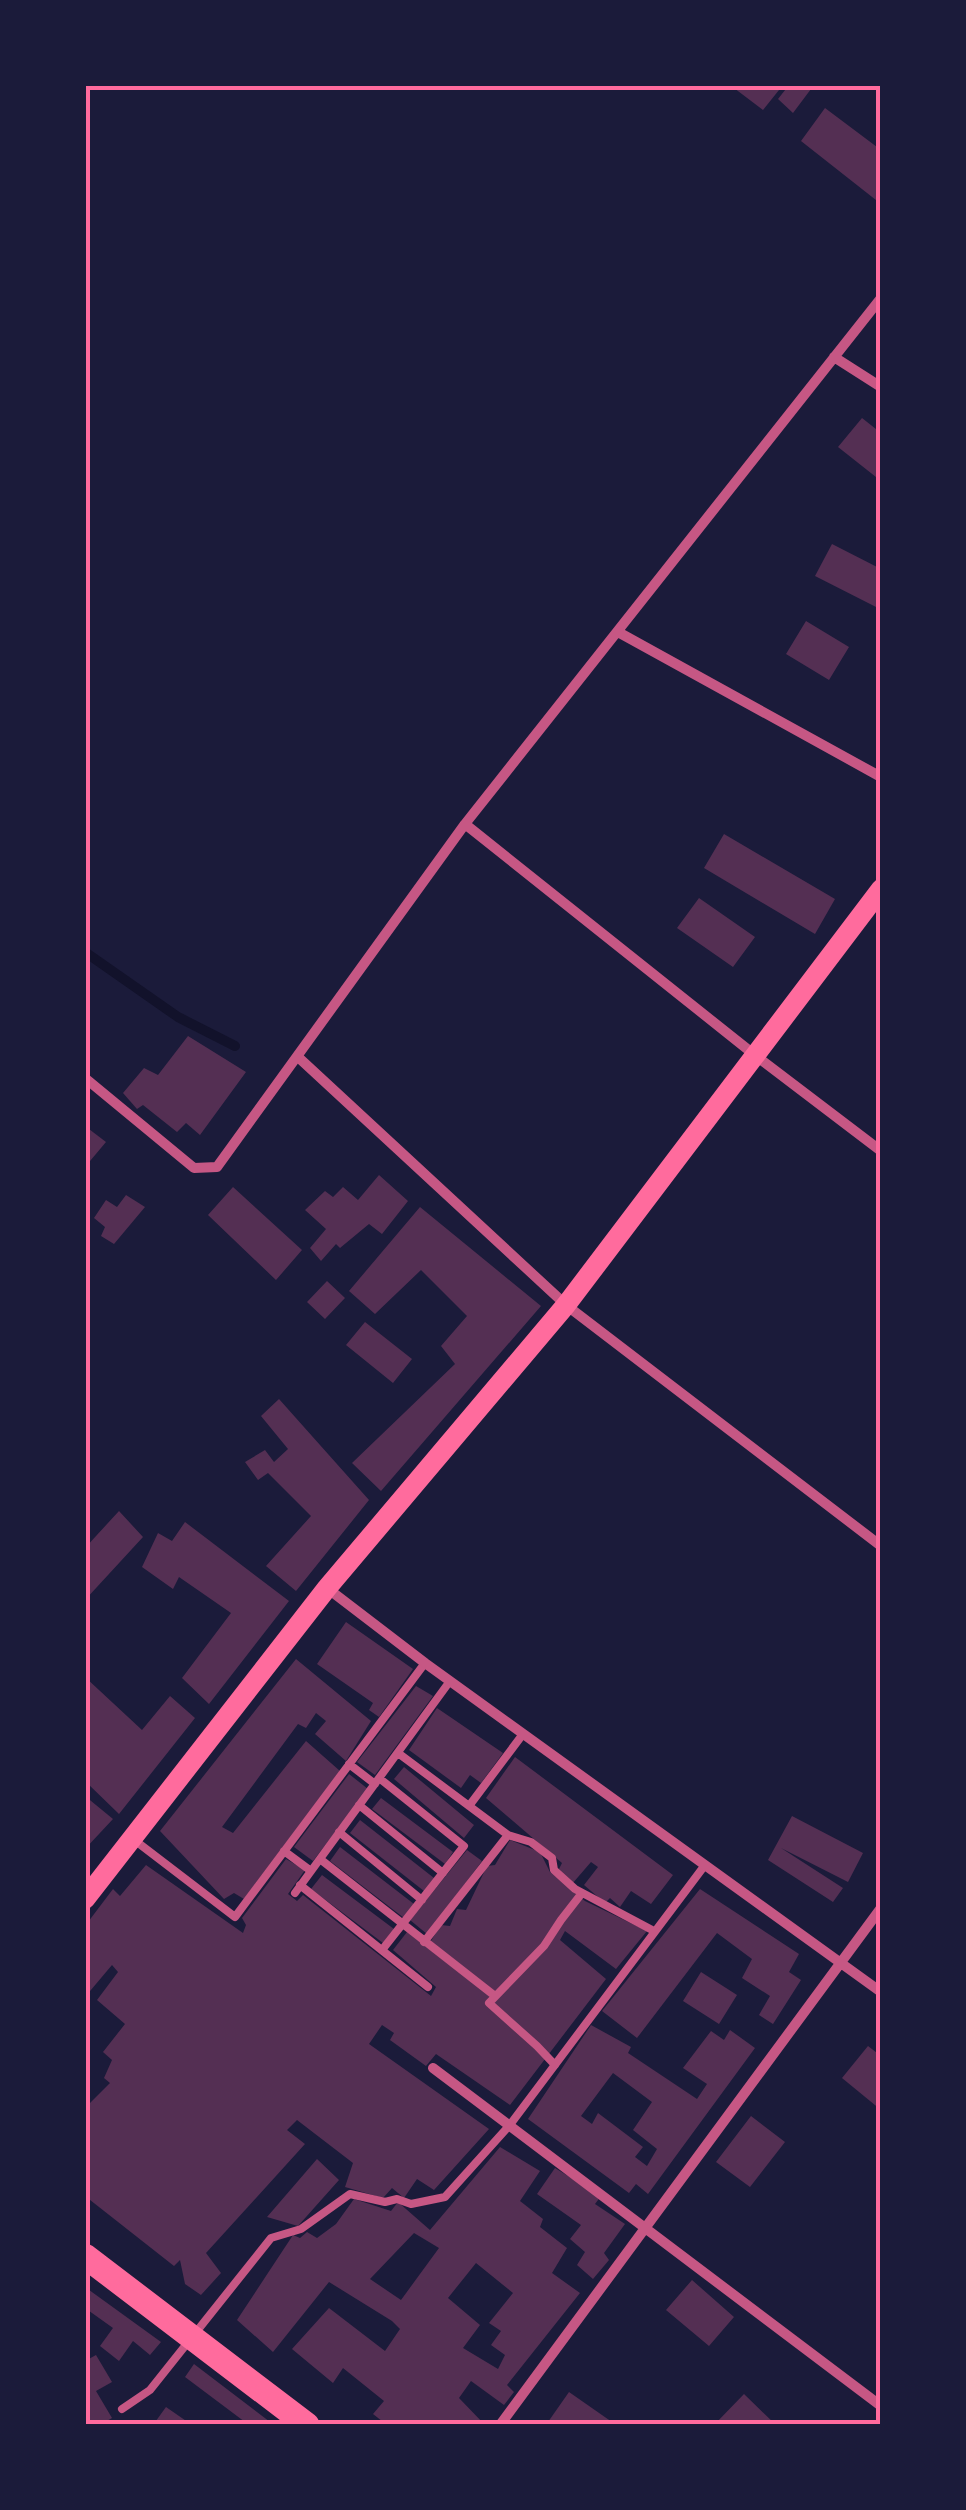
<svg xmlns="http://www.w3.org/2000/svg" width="966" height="2510" font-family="'Sofia Sans Condensed',sans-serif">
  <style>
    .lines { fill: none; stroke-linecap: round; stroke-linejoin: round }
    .stream { stroke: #12122b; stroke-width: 10 }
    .building { fill: #542f53; fill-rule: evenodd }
    .service { stroke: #c65784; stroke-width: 8 }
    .minor { stroke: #c65784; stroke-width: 10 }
    .secondary { stroke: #ff6b9d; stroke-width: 20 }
    .primary { stroke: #ff6b9d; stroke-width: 25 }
    .neatline { fill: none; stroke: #ff6b9d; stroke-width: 4 }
  </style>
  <rect width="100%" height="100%" fill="#1b1b3a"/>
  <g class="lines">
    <path class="stream" d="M 85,952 L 178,1017 L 235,1046"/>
  </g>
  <path class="building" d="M 730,85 L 783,85 L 763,110 Z
    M 789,85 L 814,85 L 793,113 L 778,99 Z
    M 825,108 L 881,150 L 881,204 L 801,141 Z
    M 862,418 L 881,433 L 881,481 L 838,447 Z
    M 832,544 L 881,569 L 881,603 L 878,608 L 815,576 Z
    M 806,621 L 849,647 L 829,680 L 786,654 Z
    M 724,834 L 835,899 L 815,934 L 704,868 Z
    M 699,898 L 755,937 L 733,967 L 677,928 Z
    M 188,1036 L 246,1072 L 200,1135 L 186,1123 L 177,1132 L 143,1105 L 137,1109 L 123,1093 L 144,1068 L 158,1075 Z
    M 85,1126 L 106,1142 L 85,1167 Z
    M 379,1175 L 408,1201 L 382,1234 L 369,1224 L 340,1248 L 336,1244 L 321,1261 L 310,1248 L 326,1229 L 305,1210 L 325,1191 L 333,1197 L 343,1187 L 358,1200 Z
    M 233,1187 L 302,1250 L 276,1280 L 208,1215 Z
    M 126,1195 L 145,1207 L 114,1244 L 101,1236 L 105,1227 L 94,1218 L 106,1200 L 117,1207 Z
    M 420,1207 L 541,1306 L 381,1491 L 352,1463 L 455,1364 L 441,1346 L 467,1316 L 421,1270 L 375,1314 L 349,1291 Z
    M 327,1281 L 345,1298 L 325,1319 L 307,1302 Z
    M 365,1322 L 412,1359 L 393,1383 L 346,1345 Z
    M 279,1399 L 369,1500 L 296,1591 L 266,1566 L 311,1516 L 268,1473 L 258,1480 L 245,1462 L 265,1450 L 274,1462 L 288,1449 L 261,1416 Z
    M 119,1511 L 143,1537 L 85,1600 L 85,1548 Z
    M 185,1522 L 289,1601 L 209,1704 L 182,1678 L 231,1613 L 179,1577 L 173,1589 L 142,1567 L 158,1533 L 172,1541 Z
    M 346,1622 L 413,1669 L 379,1717 L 369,1710 L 373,1703 L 317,1664 Z
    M 296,1659 L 371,1721 L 346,1761 L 315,1734 L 326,1721 L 316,1713 L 306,1728 L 298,1724 L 222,1827 L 233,1833 L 306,1741 L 340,1771 L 244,1899 L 234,1893 L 224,1899 L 160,1831 Z
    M 85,1677 L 142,1730 L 170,1696 L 195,1718 L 119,1814 L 85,1781 Z
    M 416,1686 L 433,1696 L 375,1775 L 357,1762 Z
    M 437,1708 L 503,1753 L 481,1783 L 470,1775 L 461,1788 L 409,1750 Z
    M 515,1757 L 673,1875 L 651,1904 L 631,1891 L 620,1907 L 610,1898 L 605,1903 L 584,1885 L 598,1867 L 591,1862 L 572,1884 L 559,1869 L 562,1863 L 486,1798 Z
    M 404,1767 L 474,1825 L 464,1838 L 394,1779 Z
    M 349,1774 L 368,1789 L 313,1861 L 294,1847 Z
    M 85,1796 L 113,1819 L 85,1849 Z
    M 381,1798 L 453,1852 L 445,1864 L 372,1809 Z
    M 792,1816 L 863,1853 L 848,1882 L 781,1848 L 843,1888 L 833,1902 L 768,1860 Z
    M 360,1820 L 434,1878 L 424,1891 L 350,1833 Z
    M 510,1840 L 540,1852 L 550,1872 L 585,1901 L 647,1931 L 616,1969 L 565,1931 L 560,1940 L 606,1979 L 510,2105 L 436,2054 L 426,2066 L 390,2040 L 394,2033 L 382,2025 L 369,2044 L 489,2129 L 434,2190 L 417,2179 L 404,2198 L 392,2188 L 383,2198 L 345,2187 L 353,2163 L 297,2120 L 287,2130 L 305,2144 L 206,2253 L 221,2273 L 201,2295 L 185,2284 L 180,2260 L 174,2266 L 85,2196 L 85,2108 L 110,2083 L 104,2078 L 112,2060 L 103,2052 L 125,2024 L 97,2000 L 118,1972 L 112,1965 L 85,1997 L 85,1926 L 113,1889 L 120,1896 L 146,1865 L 243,1933 L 246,1925 L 242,1918 L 286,1859 L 305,1870 L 288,1894 L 297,1901 L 303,1895 L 431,1996 L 436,1987 L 393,1950 L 407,1932 L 468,1979 L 429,1944 L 441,1925 L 450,1926 L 457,1909 L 466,1910 L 487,1866 L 495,1865 Z
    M 340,1847 L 414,1904 L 404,1918 L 330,1861 Z
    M 467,1850 L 482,1861 L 427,1934 L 410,1920 Z
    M 322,1875 L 394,1929 L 383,1943 L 311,1889 Z
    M 700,1889 L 799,1954 L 789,1972 L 801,1980 L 773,2024 L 759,2015 L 770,1996 L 742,1978 L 752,1959 L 717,1933 L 637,2038 L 602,2011 Z
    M 701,1972 L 737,1995 L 719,2024 L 683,2001 Z
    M 591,2025 L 631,2047 L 628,2053 L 697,2099 L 707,2084 L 683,2068 L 711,2031 L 724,2040 L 730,2030 L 755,2048 L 648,2194 L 636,2184 L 629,2193 L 528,2119 ZM 613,2073 L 652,2102 L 633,2130 L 657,2149 L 647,2166 L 635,2157 L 643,2147 L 598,2113 L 592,2124 L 581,2116 Z
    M 868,2046 L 881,2056 L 881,2110 L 842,2078 Z
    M 751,2116 L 785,2142 L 750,2187 L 716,2162 Z
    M 500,2147 L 540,2171 L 520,2201 L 543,2219 L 540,2227 L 567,2248 L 552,2273 L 580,2293 L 507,2385 L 514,2392 L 504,2405 L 471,2381 L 459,2398 L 485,2425 L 387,2425 L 373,2414 L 384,2401 L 343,2368 L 333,2383 L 292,2349 L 329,2308 L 385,2351 L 400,2329 L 392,2321 L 329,2282 L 273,2352 L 237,2320 L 293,2235 L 300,2238 L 307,2232 L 317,2238 L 336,2224 L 354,2199 L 391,2211 L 398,2202 L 430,2230 ZM 414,2233 L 439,2248 L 401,2300 L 370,2279 ZM 476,2263 L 513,2293 L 489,2323 L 501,2331 L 491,2345 L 505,2355 L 498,2369 L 463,2348 L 480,2325 L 448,2298 Z
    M 317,2159 L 339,2180 L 298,2226 L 267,2217 Z
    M 555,2168 L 601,2196 L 595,2204 L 625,2224 L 604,2253 L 609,2260 L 593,2279 L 577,2265 L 585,2252 L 570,2239 L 581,2225 L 537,2194 Z
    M 692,2280 L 734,2317 L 709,2346 L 666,2310 Z
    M 85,2287 L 161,2342 L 150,2355 L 133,2341 L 119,2361 L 100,2346 L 113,2328 L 85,2308 Z
    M 96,2355 L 112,2382 L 96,2391 L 112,2418 L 100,2425 L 85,2425 L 85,2361 Z
    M 194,2364 L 274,2425 L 249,2425 L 185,2377 Z
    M 569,2392 L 612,2422 L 609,2425 L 552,2425 L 548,2422 Z
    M 744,2394 L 776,2425 L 714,2425 Z
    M 166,2407 L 192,2425 L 153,2425 Z"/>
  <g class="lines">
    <path class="service" d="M 398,1753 L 508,1835 L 531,1842 L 552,1858 L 554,1870 L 575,1889 L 654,1931
      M 349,1764 L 375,1784
      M 379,1778 L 464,1846 L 382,1950
      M 359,1805 L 443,1873
      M 469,1806 L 523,1734
      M 339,1832 L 422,1900
      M 133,1839 L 235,1917 L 425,1663
      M 284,1851 L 311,1871
      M 320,1859 L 495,1996
      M 300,1885 L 428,1987
      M 295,1893 L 450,1681
      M 424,1942 L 508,1835
      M 555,2065 L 537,2046 L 489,2003 L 544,1946 L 561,1920 L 582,1893
      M 122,2409 L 150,2390 L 271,2238 L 301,2229 L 350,2194 L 385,2202 L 397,2199 L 411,2204 L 445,2197 L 509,2126 L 705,1865"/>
    <path class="minor" d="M 834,357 L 881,387
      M 618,632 L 881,777
      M 465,824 L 756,1056 L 881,1151
      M 298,1057 L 566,1305 L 881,1546
      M 85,1078 L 194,1168 L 217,1167 L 465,824 L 881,298
      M 327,1588 L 425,1663 L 881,1992
      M 433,2068 L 881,2406
      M 500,2425 L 881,1908"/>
    <path class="secondary" d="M 85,1899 L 327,1588 L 566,1305 L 881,889"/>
    <path class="primary" d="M 85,2256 L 307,2425"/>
  </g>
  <rect width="966" height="2510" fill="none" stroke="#1b1b3a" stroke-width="175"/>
  <rect x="88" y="88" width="790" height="2334" class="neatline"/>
</svg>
